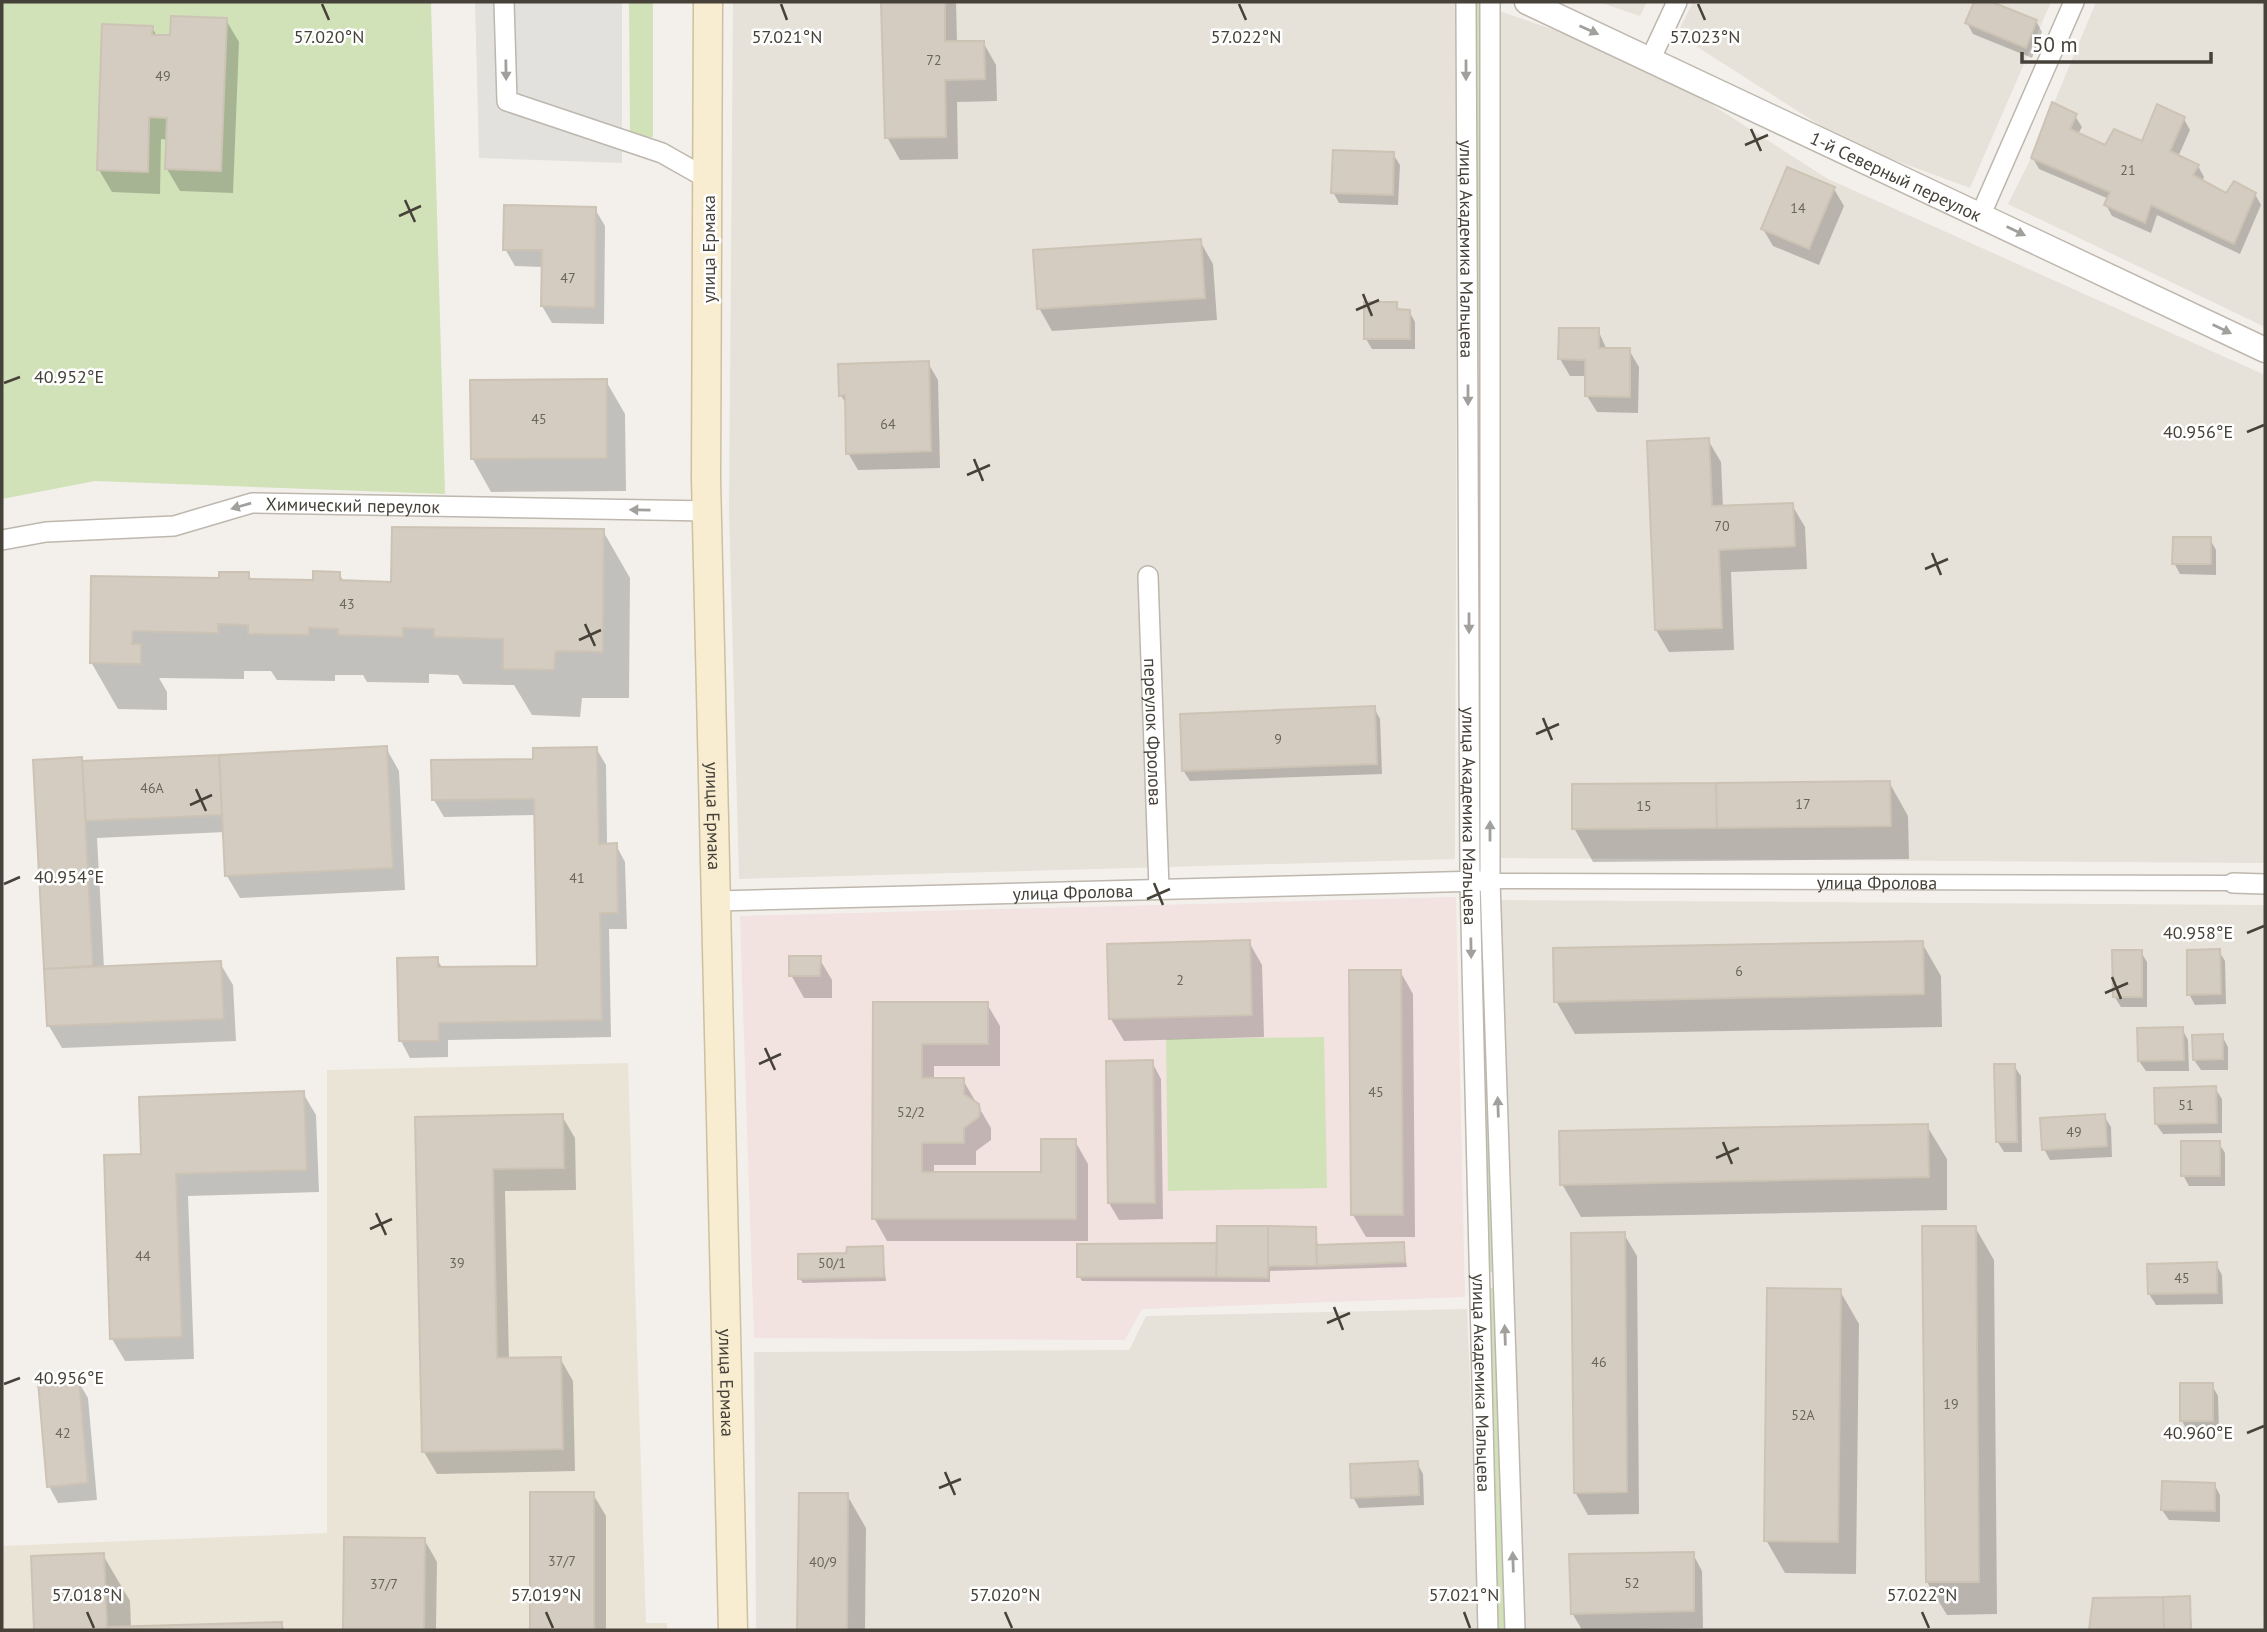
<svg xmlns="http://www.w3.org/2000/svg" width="2267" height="1632" font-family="'PT Sans',sans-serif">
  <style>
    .residential { fill: #e6e2d9 }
    .education { fill: #eae4d6 }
    .medical { fill: #f2e2e0 }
    .green { fill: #d1e2b9 }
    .parking { fill: #e2e1de }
    .shadow { fill: #0003 }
    .building { fill: #d4ccc1; stroke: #cdc3b5; stroke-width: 2 }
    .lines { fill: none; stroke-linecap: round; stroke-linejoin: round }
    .pedestrian-casing { stroke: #beb7ae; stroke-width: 17 }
    .minor-casing { stroke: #beb7ae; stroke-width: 22 }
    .tertiary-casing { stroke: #beb7ae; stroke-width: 27 }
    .secondary-casing { stroke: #cdc0a0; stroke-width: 31 }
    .pedestrian { stroke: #fff; stroke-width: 14 }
    .minor { stroke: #fff; stroke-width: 19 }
    .tertiary { stroke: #fff; stroke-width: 24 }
    .secondary { stroke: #f8edd0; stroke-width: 28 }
    .oneway { fill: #a2a09c }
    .ticks { fill: none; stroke: #464139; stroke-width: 2.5 }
    .labels { text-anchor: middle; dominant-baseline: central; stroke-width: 5; stroke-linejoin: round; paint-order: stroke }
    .number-label { font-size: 14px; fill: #6a645b }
    .street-label { font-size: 18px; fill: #464139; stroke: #fff }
    .ticks-label { font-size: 18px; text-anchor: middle; fill: #464139; stroke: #fff; stroke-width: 5; stroke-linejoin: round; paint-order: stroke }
  </style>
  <rect width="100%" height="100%" fill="#f3f0eb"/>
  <path class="residential" d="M 733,2 L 1458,2 L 1455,859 L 739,879 L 729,510 Z
    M 1599,2 L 1647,2 L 1640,16 Z
    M 1693,2 L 2051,2 L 1970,188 L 1848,143 L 1677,34 Z
    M 2096,2 L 2265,2 L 2265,327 L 2008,204 L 2031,158 Z
    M 1499,11 L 1642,60 L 1828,179 L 2265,375 L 2265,863 L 1496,858 Z
    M 1497,900 L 2265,905 L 2263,1630 L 1523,1630 Z
    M 1467,1309 L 1480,1630 L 756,1630 L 754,1352 L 1129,1350 L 1146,1316 Z"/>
  <path class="education" d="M 628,1063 L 646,1623 L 667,1623 L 667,1630 L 2,1630 L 2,1546 L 327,1533 L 327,1070 Z"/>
  <path class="medical" d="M 1456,897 L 1465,1297 L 1142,1309 L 1125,1340 L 754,1338 L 740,916 Z"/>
  <path class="green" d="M 2,2 L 431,2 L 445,494 L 95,481 L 2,499 Z
    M 629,2 L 653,2 L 653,137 L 630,139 Z
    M 1471,2 L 1483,5 L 1484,875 L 1475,876 Z
    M 1482,887 L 1495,1272 L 1489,1272 L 1476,888 Z
    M 1324,1037 L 1327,1188 L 1168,1191 L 1166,1039 Z
    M 1486,1288 L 1496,1288 L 1508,1630 L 1494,1630 Z"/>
  <path class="parking" d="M 475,2 L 622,2 L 622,163 L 479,158 Z"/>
  <path class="shadow" d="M 883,2 L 956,2 L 957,43 L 983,42 L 996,65 L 997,101 L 957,102 L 958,159 L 900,160 L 887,137 Z
    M 1976,2 L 1987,2 L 2036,21 L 2042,32 L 2032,58 L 1973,34 L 1967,23 Z
    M 226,20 L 239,42 L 233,193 L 180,191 L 167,169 L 168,140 L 161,139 L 160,194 L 112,192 L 99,170 L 152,27 L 157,37 L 172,37 Z
    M 2075,116 L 2082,127 L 2078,134 L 2106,147 L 2143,143 L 2184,119 L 2190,130 L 2178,157 L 2198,166 L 2204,177 L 2202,182 L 2227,196 L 2255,194 L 2261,205 L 2240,254 L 2157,215 L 2151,233 L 2112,216 L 2106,205 L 2109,199 L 2039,169 L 2033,158 Z
    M 1393,154 L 1400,165 L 1398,205 L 1339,203 L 1333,192 Z
    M 1834,189 L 1844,206 L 1819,265 L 1773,246 L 1763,229 Z
    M 595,209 L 605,226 L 604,324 L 552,323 L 542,306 L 543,267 L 515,266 L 505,249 Z
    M 1200,241 L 1213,264 L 1217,320 L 1052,331 L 1039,308 Z
    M 1396,303 L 1400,311 L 1409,311 L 1415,322 L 1415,349 L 1372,349 L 1366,339 Z
    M 1598,330 L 1607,350 L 1629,350 L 1639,367 L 1638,413 L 1597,412 L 1587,396 L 1587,376 L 1570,376 L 1560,359 Z
    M 928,363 L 938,380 L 940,468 L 858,470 L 848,453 L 847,406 L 841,395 Z
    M 606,381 L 625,414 L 626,491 L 491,492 L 472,458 Z
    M 1708,440 L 1721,462 L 1723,508 L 1792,505 L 1805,527 L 1807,569 L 1731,572 L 1734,650 L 1669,652 L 1656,630 Z
    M 603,531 L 630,578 L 629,698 L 582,698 L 580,717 L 532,715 L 514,685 L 463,684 L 458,675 L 429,674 L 429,683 L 367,682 L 363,675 L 335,675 L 335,681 L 277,680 L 271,671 L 244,671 L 244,679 L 159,678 L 167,692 L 167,710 L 118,709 L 91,662 L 93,577 L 221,580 L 248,574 L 252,580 L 315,582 L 339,573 L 344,582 L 393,583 Z
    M 2210,539 L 2216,550 L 2216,575 L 2180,574 L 2174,563 Z
    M 1374,708 L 1380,719 L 1382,774 L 1190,781 L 1183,770 Z
    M 386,748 L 399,771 L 405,890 L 240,898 L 227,876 L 225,832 L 97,838 L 104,968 L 220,963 L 233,985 L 236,1041 L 62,1048 L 49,1026 L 35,761 L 81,759 L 83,762 Z
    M 596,748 L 606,765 L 607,845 L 616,845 L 625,862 L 627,929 L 609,929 L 611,1037 L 448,1040 L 448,1057 L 410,1058 L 401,1041 L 437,959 L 443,969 L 539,968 L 536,815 L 444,817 L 434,800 L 535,760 Z
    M 1889,782 L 1908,816 L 1909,859 L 1593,862 L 1574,828 Z
    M 1249,942 L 1262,965 L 1264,1037 L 1124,1041 L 1111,1019 Z
    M 1922,943 L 1941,976 L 1942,1027 L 1575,1034 L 1556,1001 Z
    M 2219,951 L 2225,961 L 2226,1004 L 2195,1005 L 2189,994 Z
    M 2141,952 L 2147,962 L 2147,1007 L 2121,1007 L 2114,996 Z
    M 819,958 L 832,980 L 832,998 L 804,998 L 791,975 Z
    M 1400,971 L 1413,994 L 1415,1237 L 1366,1237 L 1353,1215 Z
    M 874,1004 L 987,1004 L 1000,1026 L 1000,1066 L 934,1066 L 934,1080 L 963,1080 L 991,1128 L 991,1140 L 976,1151 L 976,1165 L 934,1165 L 934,1174 L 1043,1174 L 1075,1141 L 1088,1164 L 1088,1241 L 887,1241 L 874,1218 Z
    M 2182,1029 L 2188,1040 L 2189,1071 L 2146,1071 L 2139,1061 Z
    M 2222,1036 L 2228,1047 L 2228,1070 L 2201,1070 L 2194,1060 Z
    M 1152,1062 L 1161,1079 L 1163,1219 L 1119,1220 L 1109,1203 Z
    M 2014,1066 L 2021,1076 L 2022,1152 L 2004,1152 L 1997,1141 Z
    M 2215,1088 L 2222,1099 L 2222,1133 L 2163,1134 L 2156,1124 Z
    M 303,1093 L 316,1115 L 319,1192 L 188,1196 L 194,1359 L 125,1361 L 112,1339 L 106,1157 L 143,1156 Z
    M 562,1116 L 575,1138 L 576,1190 L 505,1191 L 509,1359 L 560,1358 L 573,1381 L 575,1471 L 437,1474 L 424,1452 L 417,1119 Z
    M 2104,1116 L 2111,1127 L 2112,1157 L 2050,1160 L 2044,1149 Z
    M 1927,1126 L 1947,1159 L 1947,1210 L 1581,1217 L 1562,1184 Z
    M 2219,1143 L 2225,1153 L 2225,1186 L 2189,1186 L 2183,1175 Z
    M 1975,1227 L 1994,1260 L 1997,1614 L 1947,1615 L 1927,1582 Z
    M 1315,1228 L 1318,1247 L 1403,1243 L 1407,1267 L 1270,1271 L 1270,1282 L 1082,1281 L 1079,1276 L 1218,1245 Z
    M 1624,1234 L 1637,1256 L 1639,1514 L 1588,1515 L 1575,1492 Z
    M 882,1248 L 886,1281 L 803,1283 L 800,1279 L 848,1255 Z
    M 2216,1264 L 2222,1275 L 2223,1304 L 2156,1305 L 2149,1294 Z
    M 1840,1291 L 1859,1324 L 1856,1574 L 1785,1573 L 1766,1540 Z
    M 78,1381 L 88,1398 L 97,1500 L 58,1503 L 49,1486 Z
    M 2212,1385 L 2218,1396 L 2219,1432 L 2188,1432 L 2182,1421 Z
    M 1417,1463 L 1423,1474 L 1424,1505 L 1359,1508 L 1353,1497 Z
    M 2214,1484 L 2220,1495 L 2220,1522 L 2169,1520 L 2162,1510 Z
    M 532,1493 L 593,1494 L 606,1516 L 606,1630 L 532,1630 Z
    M 801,1495 L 847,1495 L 866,1528 L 865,1630 L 799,1630 Z
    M 345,1539 L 424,1539 L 437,1562 L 436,1630 L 345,1630 Z
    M 1693,1554 L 1702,1571 L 1703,1628 L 1582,1630 L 1572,1613 Z
    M 103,1555 L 130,1601 L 131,1628 L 281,1624 L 285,1630 L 36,1630 L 33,1558 Z
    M 2189,1598 L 2192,1630 L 2091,1630 L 2090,1615 Z"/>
  <path class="building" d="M 881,2 L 945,2 L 945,41 L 984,41 L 985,79 L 945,80 L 946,137 L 885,138 Z
    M 1974,2 L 1992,2 L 2037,20 L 2026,48 L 1965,23 Z
    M 171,16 L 227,18 L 221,171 L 165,169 L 167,118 L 149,117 L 148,172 L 97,170 L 102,24 L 153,26 L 152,35 L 170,35 Z
    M 2052,102 L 2077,114 L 2070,129 L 2105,145 L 2114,129 L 2142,141 L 2157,104 L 2185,117 L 2170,151 L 2199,165 L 2193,175 L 2226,193 L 2234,181 L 2256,193 L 2234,244 L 2151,205 L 2145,223 L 2104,205 L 2110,192 L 2031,158 Z
    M 1333,150 L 1394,152 L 1393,195 L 1331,193 Z
    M 1787,167 L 1835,187 L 1809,249 L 1761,229 Z
    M 504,205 L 596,207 L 595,308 L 541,306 L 542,250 L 503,250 Z
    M 1201,239 L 1205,298 L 1037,309 L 1033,250 Z
    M 1364,302 L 1397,302 L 1397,309 L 1410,310 L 1410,339 L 1364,339 Z
    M 1559,328 L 1599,328 L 1599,348 L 1630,348 L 1630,397 L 1585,396 L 1585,360 L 1558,359 Z
    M 929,361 L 931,451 L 846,454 L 845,395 L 839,396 L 838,364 Z
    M 607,379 L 607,458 L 471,459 L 470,380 Z
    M 1709,438 L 1712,506 L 1793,503 L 1795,546 L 1719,550 L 1722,628 L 1655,630 L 1647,441 Z
    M 392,527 L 604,529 L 603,652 L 556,651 L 554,670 L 503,669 L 503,639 L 434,637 L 434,629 L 403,628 L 403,637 L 338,635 L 338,629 L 309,628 L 309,635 L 248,634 L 248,625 L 218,624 L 218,633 L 133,631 L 132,644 L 141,644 L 141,664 L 90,663 L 91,576 L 219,578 L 219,572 L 249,572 L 249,579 L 313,580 L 313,571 L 340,572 L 340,580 L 391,582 Z
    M 2173,537 L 2211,537 L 2211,564 L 2172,564 Z
    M 1375,706 L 1377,764 L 1182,771 L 1180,714 Z
    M 387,746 L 393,868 L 225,876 L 219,755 Z
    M 597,747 L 599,844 L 617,843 L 618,913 L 600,913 L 602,1020 L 439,1023 L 439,1041 L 399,1041 L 397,958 L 438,957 L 438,967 L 537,966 L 534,799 L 432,800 L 431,760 L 533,759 L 533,748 Z
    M 219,755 L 222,815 L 86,821 L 82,761 Z
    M 82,757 L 93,966 L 44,969 L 33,760 Z
    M 1890,781 L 1891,826 L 1717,828 L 1716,783 Z
    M 1716,783 L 1717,828 L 1572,829 L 1572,784 Z
    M 1250,940 L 1252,1015 L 1109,1019 L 1107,944 Z
    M 1923,941 L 1924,994 L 1554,1002 L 1553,948 Z
    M 2220,949 L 2221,994 L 2187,995 L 2187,950 Z
    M 2112,950 L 2142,950 L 2142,997 L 2113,997 Z
    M 789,956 L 821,956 L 820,976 L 789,976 Z
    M 221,961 L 224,1019 L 47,1026 L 44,969 Z
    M 1349,970 L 1401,970 L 1403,1215 L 1351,1215 Z
    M 873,1002 L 988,1002 L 988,1044 L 922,1044 L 922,1078 L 964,1078 L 964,1094 L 979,1104 L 980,1111 L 979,1117 L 964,1128 L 964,1143 L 922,1143 L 922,1172 L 1041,1172 L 1041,1139 L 1076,1139 L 1076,1219 L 872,1219 Z
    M 2183,1027 L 2184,1060 L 2138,1061 L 2137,1028 Z
    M 2223,1034 L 2223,1059 L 2193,1060 L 2192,1035 Z
    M 1153,1060 L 1155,1203 L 1108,1203 L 1106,1061 Z
    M 1994,1064 L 2015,1064 L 2017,1142 L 1996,1142 Z
    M 2216,1086 L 2217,1123 L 2155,1124 L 2154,1088 Z
    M 304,1091 L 307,1170 L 176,1174 L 182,1337 L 110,1339 L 104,1155 L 141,1154 L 139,1097 Z
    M 563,1114 L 564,1168 L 493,1169 L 497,1358 L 561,1357 L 563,1449 L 422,1452 L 415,1117 Z
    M 2105,1114 L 2107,1146 L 2042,1150 L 2040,1118 Z
    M 1928,1124 L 1929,1177 L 1560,1185 L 1559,1131 Z
    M 2181,1141 L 2220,1141 L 2220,1176 L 2181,1176 Z
    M 1217,1226 L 1268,1226 L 1268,1278 L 1216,1277 Z
    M 1268,1226 L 1316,1227 L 1317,1266 L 1268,1266 Z
    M 1922,1226 L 1976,1226 L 1979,1582 L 1926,1582 Z
    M 1625,1232 L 1627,1492 L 1574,1493 L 1571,1233 Z
    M 1404,1242 L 1405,1262 L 1317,1266 L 1316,1245 Z
    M 1217,1243 L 1216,1277 L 1077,1277 L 1077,1244 Z
    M 883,1246 L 884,1277 L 798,1279 L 798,1254 L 846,1253 L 847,1247 Z
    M 2217,1262 L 2217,1293 L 2148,1294 L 2147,1264 Z
    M 1767,1288 L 1841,1289 L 1838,1542 L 1764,1541 Z
    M 79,1379 L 88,1483 L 47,1487 L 38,1382 Z
    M 2180,1383 L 2213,1383 L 2213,1421 L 2180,1421 Z
    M 1418,1461 L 1419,1495 L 1351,1498 L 1350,1464 Z
    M 2162,1481 L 2215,1483 L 2215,1511 L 2161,1510 Z
    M 530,1492 L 594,1492 L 594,1630 L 530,1630 Z
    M 799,1493 L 848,1493 L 847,1630 L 797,1630 Z
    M 344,1537 L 425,1538 L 424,1630 L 343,1630 Z
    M 1694,1552 L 1694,1611 L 1571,1614 L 1569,1554 Z
    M 104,1553 L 107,1630 L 34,1630 L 31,1556 Z
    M 2190,1596 L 2191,1630 L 2164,1630 L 2163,1597 Z
    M 2163,1597 L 2164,1630 L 2089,1630 L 2093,1598 Z
    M 282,1622 L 282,1630 L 107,1630 L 107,1627 Z"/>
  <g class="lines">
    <defs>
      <g id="pedestrian">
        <path id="s1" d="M 1490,881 L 2233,883"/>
      </g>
      <g id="minor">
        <path d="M 504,2 L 507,101 L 662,153 L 708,179"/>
        <path id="s2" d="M 1466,2 L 1470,881 L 1488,1630"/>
        <path d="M 1490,2 L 1490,881 L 1515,1630"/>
        <path d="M 1651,58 L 1677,2"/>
        <path d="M 1981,214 L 2074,2"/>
        <path id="s3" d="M 2,540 L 46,532 L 174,526 L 252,503 L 708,511"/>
        <path id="s4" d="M 1148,576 L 1159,888"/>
        <path d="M 2233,883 L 2265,884"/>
        <path id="s5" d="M 718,901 L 1482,881"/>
      </g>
      <g id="tertiary">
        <path id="s6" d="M 1527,2 L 2265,350"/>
      </g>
      <g id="secondary">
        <path id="s7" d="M 708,2 L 706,479 L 733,1630"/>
      </g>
    </defs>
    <use href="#pedestrian" class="pedestrian-casing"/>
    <use href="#minor" class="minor-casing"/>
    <use href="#tertiary" class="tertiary-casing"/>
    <use href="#secondary" class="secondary-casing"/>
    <use href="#pedestrian" class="pedestrian"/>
    <use href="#minor" class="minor"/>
    <use href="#tertiary" class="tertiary"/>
    <use href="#secondary" class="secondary"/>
  </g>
  <defs><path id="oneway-solid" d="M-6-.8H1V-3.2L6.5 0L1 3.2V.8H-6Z" transform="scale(1.75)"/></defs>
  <g class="oneway">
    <use href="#oneway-solid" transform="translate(1589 30) rotate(24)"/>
    <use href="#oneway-solid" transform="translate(506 70) rotate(89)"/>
    <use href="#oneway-solid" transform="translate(1466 70) rotate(90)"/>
    <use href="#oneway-solid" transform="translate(2016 231) rotate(26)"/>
    <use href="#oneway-solid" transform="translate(2222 329) rotate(26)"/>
    <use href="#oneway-solid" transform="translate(1468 395) rotate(90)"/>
    <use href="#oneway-solid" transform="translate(241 506) rotate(164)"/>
    <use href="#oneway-solid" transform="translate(640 510) rotate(-179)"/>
    <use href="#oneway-solid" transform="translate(1469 623) rotate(90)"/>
    <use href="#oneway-solid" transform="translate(1490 831) rotate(-90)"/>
    <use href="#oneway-solid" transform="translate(1471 948) rotate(89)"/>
    <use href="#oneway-solid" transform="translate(1498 1107) rotate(-92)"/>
    <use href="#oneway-solid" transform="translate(1505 1335) rotate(-92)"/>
    <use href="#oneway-solid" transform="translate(1513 1562) rotate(-92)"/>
  </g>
  <path class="ticks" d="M 322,4 L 329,20M 781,4 L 787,20M 1239,4 L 1246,20M 1698,4 L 1705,20M 1751,129 L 1761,151M 1745,145 L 1768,135M 405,200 L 415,222M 399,216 L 421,206M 1363,294 L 1372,316M 1356,310 L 1379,300M 4,383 L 20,377M 2247,432 L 2264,425M 974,459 L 983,481M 967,475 L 990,465M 1932,553 L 1941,575M 1925,569 L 1948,559M 585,624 L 595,646M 579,640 L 601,630M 1543,718 L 1552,740M 1536,734 L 1559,724M 196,789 L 206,811M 190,805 L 212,795M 1154,883 L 1163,905M 4,884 L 20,877M 1147,899 L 1170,889M 2247,933 L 2264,926M 2112,977 L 2121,999M 2105,993 L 2128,983M 765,1048 L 775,1070M 759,1064 L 781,1054M 1723,1142 L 1732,1164M 1716,1158 L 1739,1148M 376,1213 L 386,1235M 370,1229 L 392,1219M 1334,1307 L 1343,1330M 1327,1323 L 1350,1313M 4,1384 L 20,1378M 2247,1433 L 2264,1426M 945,1472 L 955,1495M 939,1488 L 961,1479M 87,1612 L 94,1628M 546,1612 L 553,1628M 1005,1612 L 1012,1628M 1464,1612 L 1470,1628M 1922,1612 L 1929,1628"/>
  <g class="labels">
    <g class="number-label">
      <text x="934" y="60">72</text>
      <text x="163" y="76">49</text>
      <text x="2128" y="170">21</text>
      <text x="1798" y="208">14</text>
      <text x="568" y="278">47</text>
      <text x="539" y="419">45</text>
      <text x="888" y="424">64</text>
      <text x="1722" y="526">70</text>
      <text x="347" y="604">43</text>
      <text x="1278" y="739">9</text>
      <text x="152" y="788">46А</text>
      <text x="1803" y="804">17</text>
      <text x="1644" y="806">15</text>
      <text x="577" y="878">41</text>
      <text x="1739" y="971">6</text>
      <text x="1180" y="980">2</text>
      <text x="1376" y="1092">45</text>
      <text x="2186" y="1105">51</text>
      <text x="911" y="1112">52/2</text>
      <text x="2074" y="1132">49</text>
      <text x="143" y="1256">44</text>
      <text x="457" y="1263">39</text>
      <text x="832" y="1263">50/1</text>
      <text x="2182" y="1278">45</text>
      <text x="1599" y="1362">46</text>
      <text x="1951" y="1404">19</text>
      <text x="1803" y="1415">52А</text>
      <text x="63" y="1433">42</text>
      <text x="562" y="1561">37/7</text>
      <text x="823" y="1562">40/9</text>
      <text x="1632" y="1583">52</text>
      <text x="384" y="1584">37/7</text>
    </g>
    <g class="street-label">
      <text stroke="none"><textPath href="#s6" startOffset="408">1-й Северный переулок</textPath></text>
      <text transform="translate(708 249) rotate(-90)">улица Ермака</text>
      <text stroke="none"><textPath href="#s2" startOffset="247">улица Академика Мальцева</textPath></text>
      <text stroke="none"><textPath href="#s3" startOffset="355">Химический переулок</textPath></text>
      <text stroke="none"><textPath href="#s4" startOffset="156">переулок Фролова</textPath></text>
      <text stroke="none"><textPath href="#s7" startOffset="814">улица Ермака</textPath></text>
      <text stroke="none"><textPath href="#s2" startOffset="814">улица Академика Мальцева</textPath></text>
      <text stroke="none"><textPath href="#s1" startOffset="387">улица Фролова</textPath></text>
      <text stroke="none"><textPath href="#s5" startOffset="355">улица Фролова</textPath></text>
      <text stroke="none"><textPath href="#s7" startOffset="1381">улица Ермака</textPath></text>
      <text stroke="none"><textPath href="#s2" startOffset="1381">улица Академика Мальцева</textPath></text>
    </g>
  </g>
  <g class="ticks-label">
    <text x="329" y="43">57.020°N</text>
    <text x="787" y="43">57.021°N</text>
    <text x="1246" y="43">57.022°N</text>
    <text x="1705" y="43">57.023°N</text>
    <text x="69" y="383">40.952°E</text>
    <text x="2198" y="438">40.956°E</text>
    <text x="69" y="883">40.954°E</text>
    <text x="2198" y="939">40.958°E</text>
    <text x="69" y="1384">40.956°E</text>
    <text x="2198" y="1439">40.960°E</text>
    <text x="87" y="1601">57.018°N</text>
    <text x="546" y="1601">57.019°N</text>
    <text x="1005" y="1601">57.020°N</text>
    <text x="1464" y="1601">57.021°N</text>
    <text x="1922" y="1601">57.022°N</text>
  </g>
  <rect width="2267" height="1632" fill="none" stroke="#464139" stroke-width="7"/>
  <path d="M2022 52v10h189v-10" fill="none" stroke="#464139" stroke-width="3.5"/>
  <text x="2032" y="52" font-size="21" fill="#464139" stroke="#ffffff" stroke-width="5" paint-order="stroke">50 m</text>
</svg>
